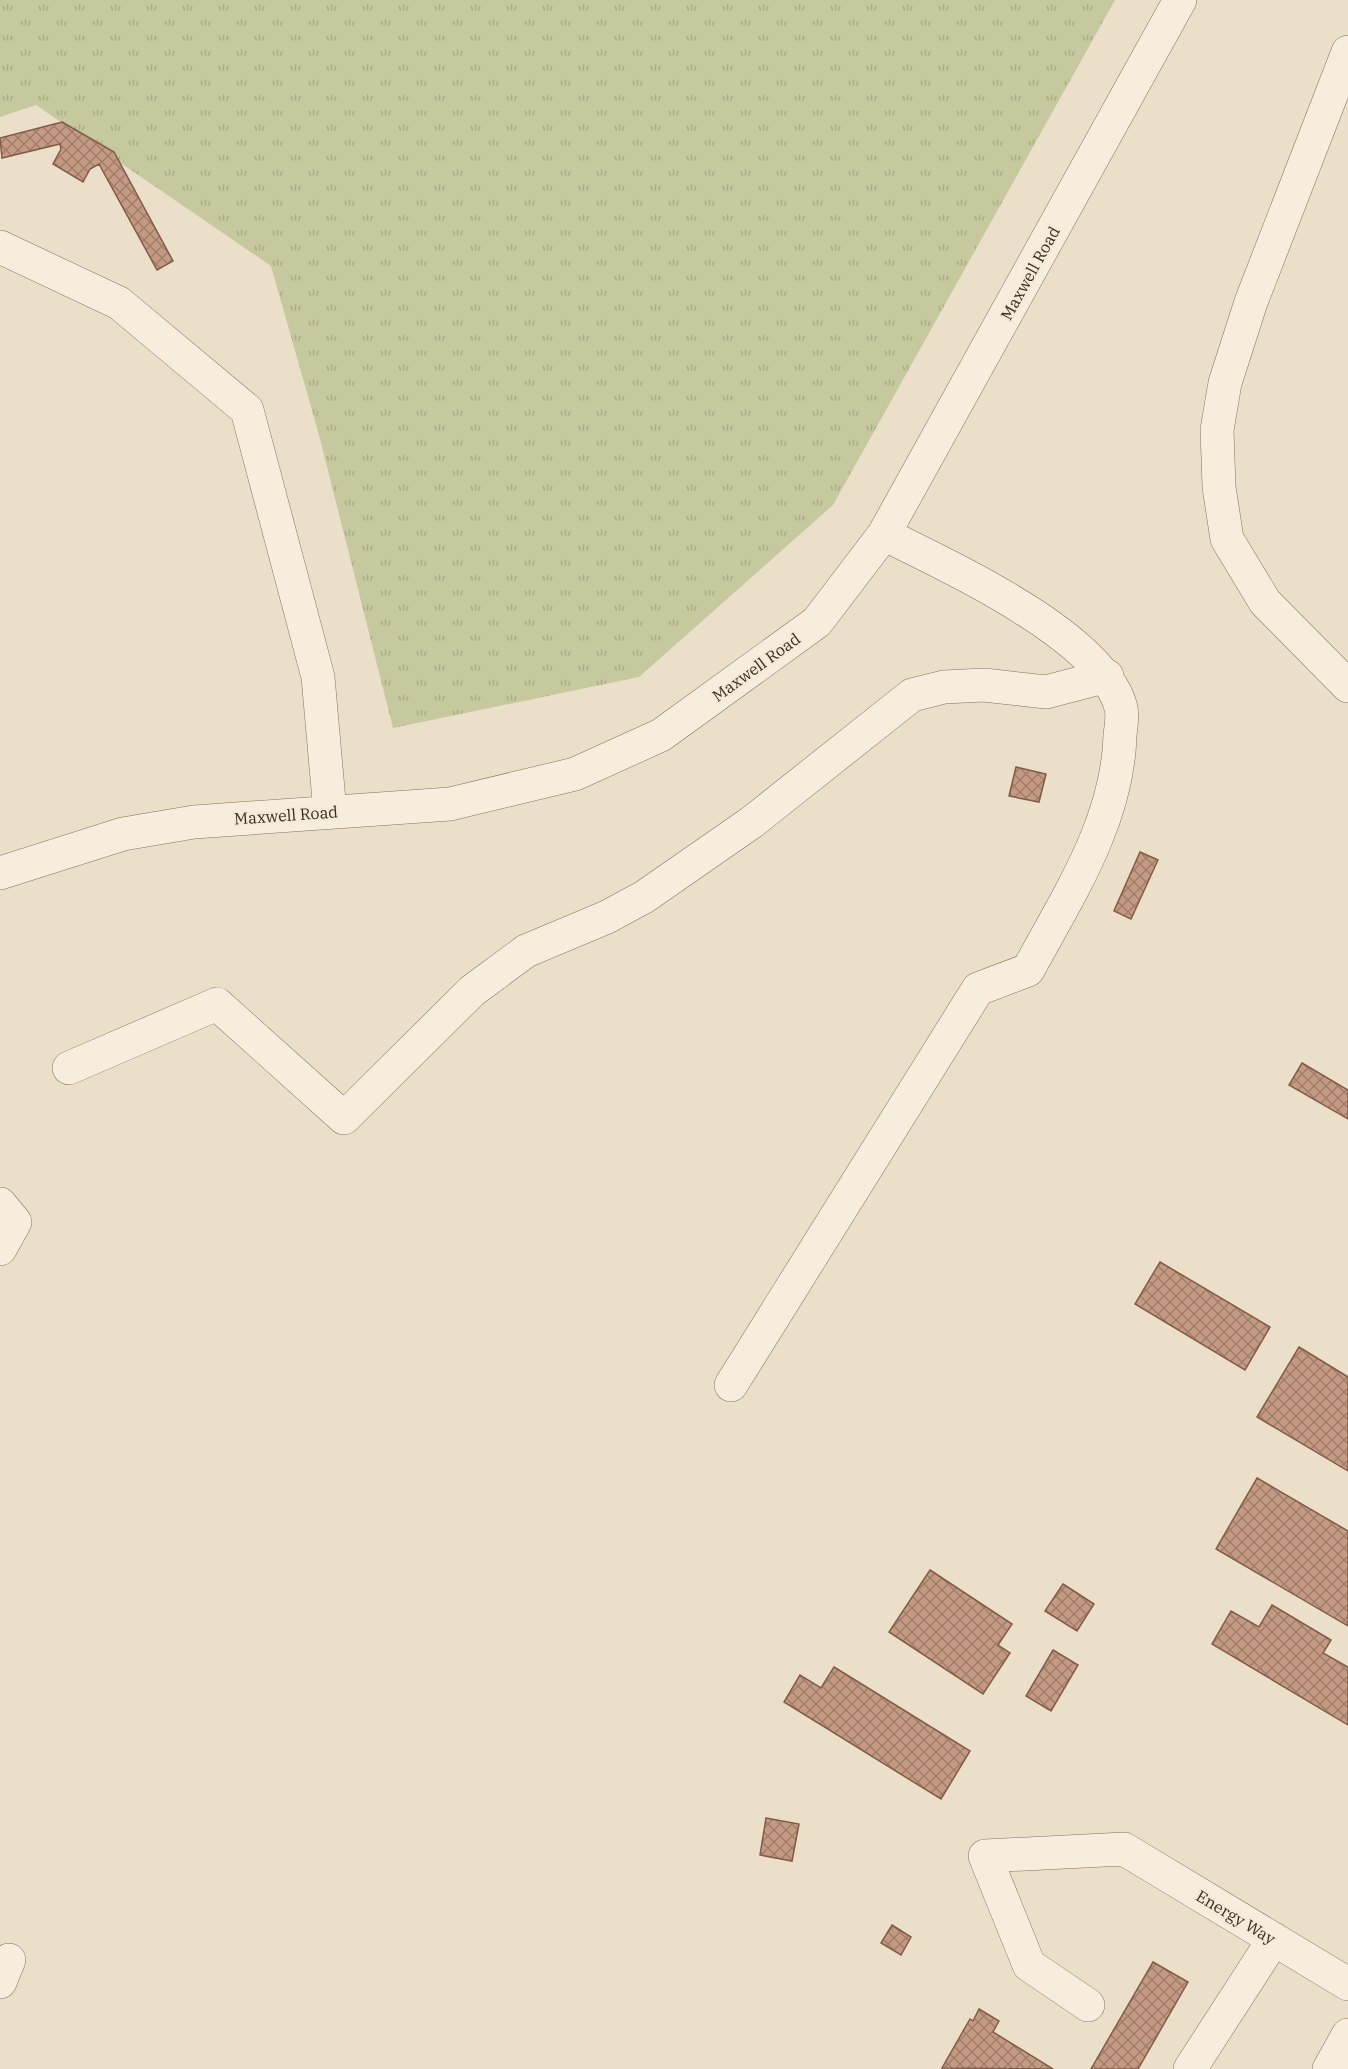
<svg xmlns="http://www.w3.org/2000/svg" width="1348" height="2069" font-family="'IBM Plex Serif',serif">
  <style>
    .grass { fill: url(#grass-tufts) }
    .building { fill: url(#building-cross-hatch); stroke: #825b48; stroke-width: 1.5 }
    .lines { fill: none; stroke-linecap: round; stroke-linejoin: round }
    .minor-casing { stroke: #867160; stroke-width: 34 }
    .minor { stroke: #f6eddc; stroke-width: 33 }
    .labels { text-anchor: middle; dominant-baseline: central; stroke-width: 5; stroke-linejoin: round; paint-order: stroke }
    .street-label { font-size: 16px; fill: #382b22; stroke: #f3ead8 }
  </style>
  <defs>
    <pattern id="grass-tufts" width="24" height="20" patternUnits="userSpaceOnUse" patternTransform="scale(1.5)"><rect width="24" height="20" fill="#c6c89e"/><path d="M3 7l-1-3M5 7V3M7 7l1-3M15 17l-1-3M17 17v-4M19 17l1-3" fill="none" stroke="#abac88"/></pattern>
    <pattern id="building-cross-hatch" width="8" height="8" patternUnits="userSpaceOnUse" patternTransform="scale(1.5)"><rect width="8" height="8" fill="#c59a83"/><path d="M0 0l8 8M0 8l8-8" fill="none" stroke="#a17e6b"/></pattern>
  </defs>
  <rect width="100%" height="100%" fill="#ebdfca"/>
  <path class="grass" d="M 0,0 L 1115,0 L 833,505 L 639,677 L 393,728 L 319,435 L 271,266 L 36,105 L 0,117 Z"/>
  <path class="building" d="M 62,122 L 114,152 L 173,261 L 157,270 L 99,164 L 90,169 L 83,182 L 53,164 L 61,149 L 60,144 L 2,158 L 0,138 Z
    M 1016,767 L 1046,774 L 1039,802 L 1009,796 Z
    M 1140,852 L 1158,860 L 1131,919 L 1114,911 Z
    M 1302,1063 L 1348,1090 L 1348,1119 L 1289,1085 Z
    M 1160,1262 L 1270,1327 L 1245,1370 L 1135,1304 Z
    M 1299,1347 L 1348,1377 L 1348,1471 L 1257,1417 Z
    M 1257,1478 L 1348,1531 L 1348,1626 L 1216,1549 Z
    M 930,1570 L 1012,1624 L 998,1645 L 1010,1653 L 983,1694 L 889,1632 Z
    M 1063,1584 L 1094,1604 L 1077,1631 L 1045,1611 Z
    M 1272,1605 L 1331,1640 L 1323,1653 L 1348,1667 L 1348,1725 L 1212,1644 L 1231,1611 L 1259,1627 Z
    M 1053,1650 L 1078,1665 L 1051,1711 L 1026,1696 Z
    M 834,1667 L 970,1751 L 941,1799 L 784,1702 L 800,1675 L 821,1688 Z
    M 766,1818 L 799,1824 L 792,1861 L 760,1855 Z
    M 892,1925 L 911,1937 L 901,1955 L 881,1943 Z
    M 1153,1962 L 1188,1982 L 1138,2069 L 1091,2069 Z
    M 979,2009 L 999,2021 L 993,2032 L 1053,2069 L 942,2068 L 970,2019 L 973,2021 Z"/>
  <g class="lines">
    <defs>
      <path id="minor" d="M 1348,52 L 1251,302 L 1225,383 L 1217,430 L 1219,487 L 1227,539 L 1265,602 L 1348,686
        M 0,247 L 119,303 L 247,410 L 318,677 L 330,812
        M 0,873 L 123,834 L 194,822 L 450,804 L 575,774 L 661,735 L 817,622 L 884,534 L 1180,0
        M 69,1068 L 217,1004 L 344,1118 L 472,991 L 526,951 L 607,917 L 644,897 L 752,822 L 912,695 L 944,687 L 984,685 L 1046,692 L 1107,676
        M 0,1204 L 15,1222 L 0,1249
        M 731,1385 L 978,989 L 1028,970 C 1068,896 1118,821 1120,735 C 1121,727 1123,716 1121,708 C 1103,636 947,566 884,534
        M 0,1982 L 9,1960
        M 1088,2005 L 1029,1965 L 985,1856 L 1124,1849 L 1348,1984
        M 1190,2069 L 1274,1939
        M 1329,2069 L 1348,2035"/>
    </defs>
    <use href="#minor" class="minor-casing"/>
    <use href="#minor" class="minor"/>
  </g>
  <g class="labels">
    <g class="street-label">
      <text transform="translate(1030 273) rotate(-61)">Maxwell Road</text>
      <text transform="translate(756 667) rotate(-36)">Maxwell Road</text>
      <text transform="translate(286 815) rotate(-4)">Maxwell Road</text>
      <text transform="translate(1236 1917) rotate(31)">Energy Way</text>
    </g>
  </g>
</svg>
